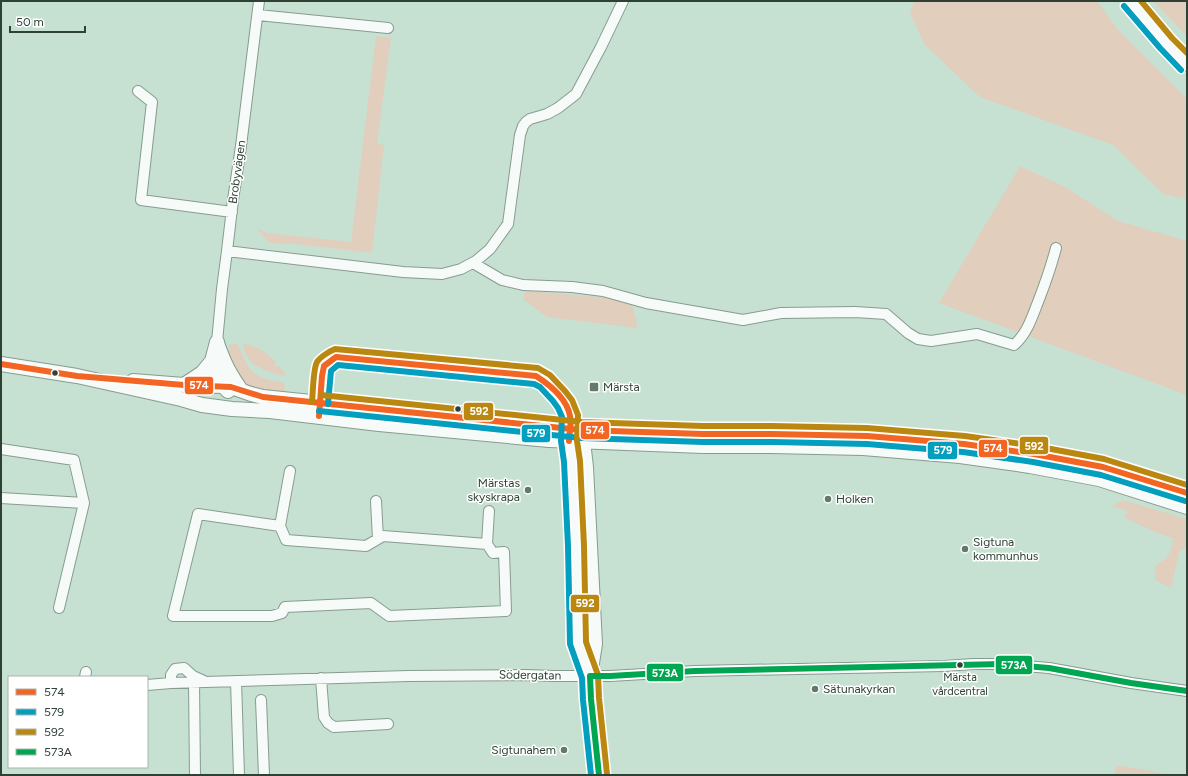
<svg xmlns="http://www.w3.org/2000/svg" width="1188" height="776" font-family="Figtree,sans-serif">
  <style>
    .green { fill: #e1cebd }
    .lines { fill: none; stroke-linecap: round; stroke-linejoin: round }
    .street-casing { stroke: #879c90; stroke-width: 12 }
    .secondary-casing { stroke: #879c90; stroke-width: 16 }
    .street { stroke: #f6faf8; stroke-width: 10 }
    .secondary { stroke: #f6faf8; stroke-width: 14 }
    .bus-1-casing { stroke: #fff; stroke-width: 9 }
    .bus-2-casing { stroke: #fff; stroke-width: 9 }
    .bus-3-casing { stroke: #fff; stroke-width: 9 }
    .bus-4-casing { stroke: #fff; stroke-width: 9 }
    .bus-1 { stroke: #f26522; stroke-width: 6 }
    .bus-2 { stroke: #049fbf; stroke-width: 6 }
    .bus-3 { stroke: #ba8810; stroke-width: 6 }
    .bus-4 { stroke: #00a651; stroke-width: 6 }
    .bus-dot { fill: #2d4135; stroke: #fff; stroke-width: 1.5 }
    .poi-dot { fill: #63796c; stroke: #fff; stroke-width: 1.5 }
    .labels { text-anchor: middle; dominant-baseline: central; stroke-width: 3; stroke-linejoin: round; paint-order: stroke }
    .bus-label { font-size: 11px; fill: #2d4135; stroke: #fff }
    .street-label { font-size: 12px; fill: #2d4135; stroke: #fff }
    .poi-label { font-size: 12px; fill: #2d4135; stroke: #fff; text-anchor: start }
    .line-badge { stroke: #fff; stroke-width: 1.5 }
    .badge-label { font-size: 11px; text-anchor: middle; font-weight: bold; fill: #fff }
  </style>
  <rect width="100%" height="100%" fill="#c6e1d1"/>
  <path class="green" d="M 914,1 L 1097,1 L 1118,30 L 1187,99 L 1187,199 L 1163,194 L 1113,145 L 980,97 L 925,45 L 910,13 Z
    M 1153,1 L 1187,1 L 1187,36 Z
    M 376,36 L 391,38 L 377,144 L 384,145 L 372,253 L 296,244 L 270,243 L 256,228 L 267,233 L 351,242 Z
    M 1020,166 L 1065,187 L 1118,221 L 1187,241 L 1187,395 L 939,303 Z
    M 530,291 L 622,299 L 632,304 L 636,319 L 637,328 L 547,317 L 524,300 L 524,293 Z
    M 232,344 L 237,344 C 246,360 247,373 266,379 C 272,381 279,381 285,384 L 284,393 L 252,387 L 243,382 L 232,367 L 229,357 L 229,345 Z
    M 244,344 C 259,347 265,351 276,362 L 275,364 L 277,367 L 279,366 L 285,374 L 284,376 C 265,371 248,367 243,346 Z
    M 1123,500 L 1187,519 L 1187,550 L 1180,549 L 1171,588 L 1155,580 L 1155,566 C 1169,557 1171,554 1173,538 L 1157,533 L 1125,518 L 1127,510 L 1111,507 Z
    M 1117,765 L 1173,775 L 1114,775 Z"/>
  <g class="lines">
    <defs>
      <path id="street" d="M 258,15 L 388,28
        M 138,91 L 152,102 L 141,200 L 232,212
        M 227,251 L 403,272 L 442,274 L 461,269 L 476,261 L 490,249 L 508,224 L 520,135 L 523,126 L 526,122 L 530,119 L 547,114 L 558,108 L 576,94 L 601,47 L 623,1
        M 473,263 L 502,280 L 523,285 L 572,287 L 603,291 L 646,303 L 743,320 L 781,313 L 855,312 L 886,314 L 908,333 L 918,339 L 931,341 L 977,334 L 1014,345 C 1027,334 1032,317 1038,302 C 1045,284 1051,267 1056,248
        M 217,342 L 222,289 L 227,251 L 233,200 L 241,146 L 259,1
        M 1,449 L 74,460 L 84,503
        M 290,471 L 280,526 L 198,514 L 173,616 L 272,616 L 282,613 L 285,607 L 371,603 L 389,616 L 506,611 L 504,552 L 493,553 L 487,544 L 489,511
        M 1,498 L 84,503 L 59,608
        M 376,501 L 378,539
        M 280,526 L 286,540 L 366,546 L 383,536 L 487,544
        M 85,677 L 86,672
        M 321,678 L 324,717 L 328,723 L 334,727 L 388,724
        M 236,681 L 239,775
        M 194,682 L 195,775
        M 171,683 L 171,675 L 175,669 L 184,668 L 193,676 L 204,681
        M 147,685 L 171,683 L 408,676 L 526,675 L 554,676 L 610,676 L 695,671 L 944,666 L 973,664 L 1002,664 L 1049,668 L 1131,683 L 1187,691
        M 261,700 L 264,775"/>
      <path id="secondary" d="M 1130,1 L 1166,43 L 1187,64
        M 217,343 C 224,363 229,373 241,390
        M 212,361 C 216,375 218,381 228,391
        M 1,364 L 77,376 L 181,399 L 202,405 L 232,409 L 270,411 L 379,424 L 549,440 L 703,446 L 771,446 L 863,448 L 960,456 L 1030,466 L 1099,479 L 1187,507
        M 133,381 L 184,385 L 223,386 L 231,387 L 251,394 L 263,397 L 581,430 L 703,434 L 772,434 L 867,436 L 964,444 L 1034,454 L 1103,467 L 1187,493
        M 184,385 L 202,373 L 212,361 L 217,342
        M 569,433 L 572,461 L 576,546 L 578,643 L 589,674
        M 582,433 L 586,467 L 595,644 L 590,676 L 591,699 L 599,775"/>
    </defs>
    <use href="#street" class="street-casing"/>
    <use href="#secondary" class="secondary-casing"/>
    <use href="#street" class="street"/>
    <use href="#secondary" class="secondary"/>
    <defs>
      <path id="bus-1" d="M 1,364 L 77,376 L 184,385 L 231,387 L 263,397 L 581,430 L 703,434 L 772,434 L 867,436 L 964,444 L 1034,454 L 1103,467 L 1187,493
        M 319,416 L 322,376 L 324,366 L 336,357 L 536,376 C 550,385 567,399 570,416 C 572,424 569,433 569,441"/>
      <path id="bus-2" d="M 1124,6 L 1160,48 L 1181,70
        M 328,404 L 331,371 L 338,365 L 534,384 L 540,387 L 553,401 L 558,408 L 562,417 L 561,441 L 564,462 L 568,546 L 570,644 L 582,678 L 583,700 L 591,775
        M 319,411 L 581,438 L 703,442 L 772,442 L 867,444 L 963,452 L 1033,462 L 1101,475 L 1185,501"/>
      <path id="bus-3" d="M 1141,1 L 1172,38 L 1187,53
        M 321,395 L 582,422 L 703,426 L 772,426 L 867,428 L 965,436 L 1035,446 L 1104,459 L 1187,485
        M 312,402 C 313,393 313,369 317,362 C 320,357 330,351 335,349 L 538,368 L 550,375 L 565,391 L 572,400 L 578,415 L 577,441 L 580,461 L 584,546 L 586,642 L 598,675 L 599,698 L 607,774"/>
      <path id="bus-4" d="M 599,775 L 591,699 L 590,676 L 610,676 L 695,671 L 1002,664 L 1049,668 L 1131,683 L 1187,691"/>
    </defs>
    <use href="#bus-1" class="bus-1-casing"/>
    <use href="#bus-2" class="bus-2-casing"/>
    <use href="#bus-3" class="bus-3-casing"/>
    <use href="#bus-4" class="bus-4-casing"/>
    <use href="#bus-1" class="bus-1"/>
    <use href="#bus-2" class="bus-2"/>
    <use href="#bus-3" class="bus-3"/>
    <use href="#bus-4" class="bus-4"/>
  </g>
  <g class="bus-dot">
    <circle cx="55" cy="373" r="3.5"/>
    <circle cx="458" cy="409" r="3.5"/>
    <circle cx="960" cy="665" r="3.5"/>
  </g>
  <g class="poi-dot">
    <rect x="589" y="382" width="10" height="10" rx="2"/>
    <circle cx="528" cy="490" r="4"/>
    <circle cx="828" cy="499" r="4"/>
    <circle cx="965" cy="549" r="4"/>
    <circle cx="815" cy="689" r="4"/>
    <circle cx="564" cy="750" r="4"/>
  </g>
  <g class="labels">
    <g class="bus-label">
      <text x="960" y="677">Märsta<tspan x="960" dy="14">vårdcentral</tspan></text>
    </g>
    <g class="street-label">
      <text transform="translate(237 172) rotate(-82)">Brobyvägen</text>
      <text transform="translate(530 675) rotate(1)">Södergatan</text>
    </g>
    <g class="poi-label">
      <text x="603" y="387">Märsta</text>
      <text x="520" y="483" text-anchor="end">Märstas<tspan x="520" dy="14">skyskrapa</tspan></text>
      <text x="836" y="499">Holken</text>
      <text x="973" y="542">Sigtuna<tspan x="973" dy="14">kommunhus</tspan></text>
      <text x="823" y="689">Sätunakyrkan</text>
      <text x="556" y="750" text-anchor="end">Sigtunahem</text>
    </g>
  </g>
  <g class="line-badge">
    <rect x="184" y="376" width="30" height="19" rx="4" fill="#f26522"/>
    <rect x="463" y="402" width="31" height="19" rx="4" fill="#ba8810"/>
    <rect x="580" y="421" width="30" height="19" rx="4" fill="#f26522"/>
    <rect x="521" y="424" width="30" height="19" rx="4" fill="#049fbf"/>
    <rect x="1019" y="436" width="30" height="19" rx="4" fill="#ba8810"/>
    <rect x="978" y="439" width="30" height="19" rx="4" fill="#f26522"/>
    <rect x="927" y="441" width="31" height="19" rx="4" fill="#049fbf"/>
    <rect x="570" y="594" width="30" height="19" rx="4" fill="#ba8810"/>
    <rect x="995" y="655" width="38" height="20" rx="4" fill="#00a651"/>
    <rect x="646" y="663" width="38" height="19" rx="4" fill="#00a651"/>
  </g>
  <g class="badge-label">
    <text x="199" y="389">574</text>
    <text x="479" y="415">592</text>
    <text x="595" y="434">574</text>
    <text x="536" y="437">579</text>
    <text x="1034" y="450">592</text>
    <text x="993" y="452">574</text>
    <text x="943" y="454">579</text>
    <text x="585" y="607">592</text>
    <text x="1014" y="669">573A</text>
    <text x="665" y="677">573A</text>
  </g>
  <rect width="1188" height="776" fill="none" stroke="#2d4135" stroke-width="4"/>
  <rect x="8" y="676" width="140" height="92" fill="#ffffff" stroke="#abb3ae"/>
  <rect x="16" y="689" width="20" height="6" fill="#f26522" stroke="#abb3ae"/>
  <text x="44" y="696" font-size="12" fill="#2d4135">574</text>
  <rect x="16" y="709" width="20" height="6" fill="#049fbf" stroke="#abb3ae"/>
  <text x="44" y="716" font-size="12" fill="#2d4135">579</text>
  <rect x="16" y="729" width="20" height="6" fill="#ba8810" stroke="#abb3ae"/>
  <text x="44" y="736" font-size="12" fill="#2d4135">592</text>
  <rect x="16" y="749" width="20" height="6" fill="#00a651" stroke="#abb3ae"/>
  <text x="44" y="756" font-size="12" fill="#2d4135">573A</text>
  <path d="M10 26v6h75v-6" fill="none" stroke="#2d4135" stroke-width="2"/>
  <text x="16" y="26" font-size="12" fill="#2d4135" stroke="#ffffff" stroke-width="3" paint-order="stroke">50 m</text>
</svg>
